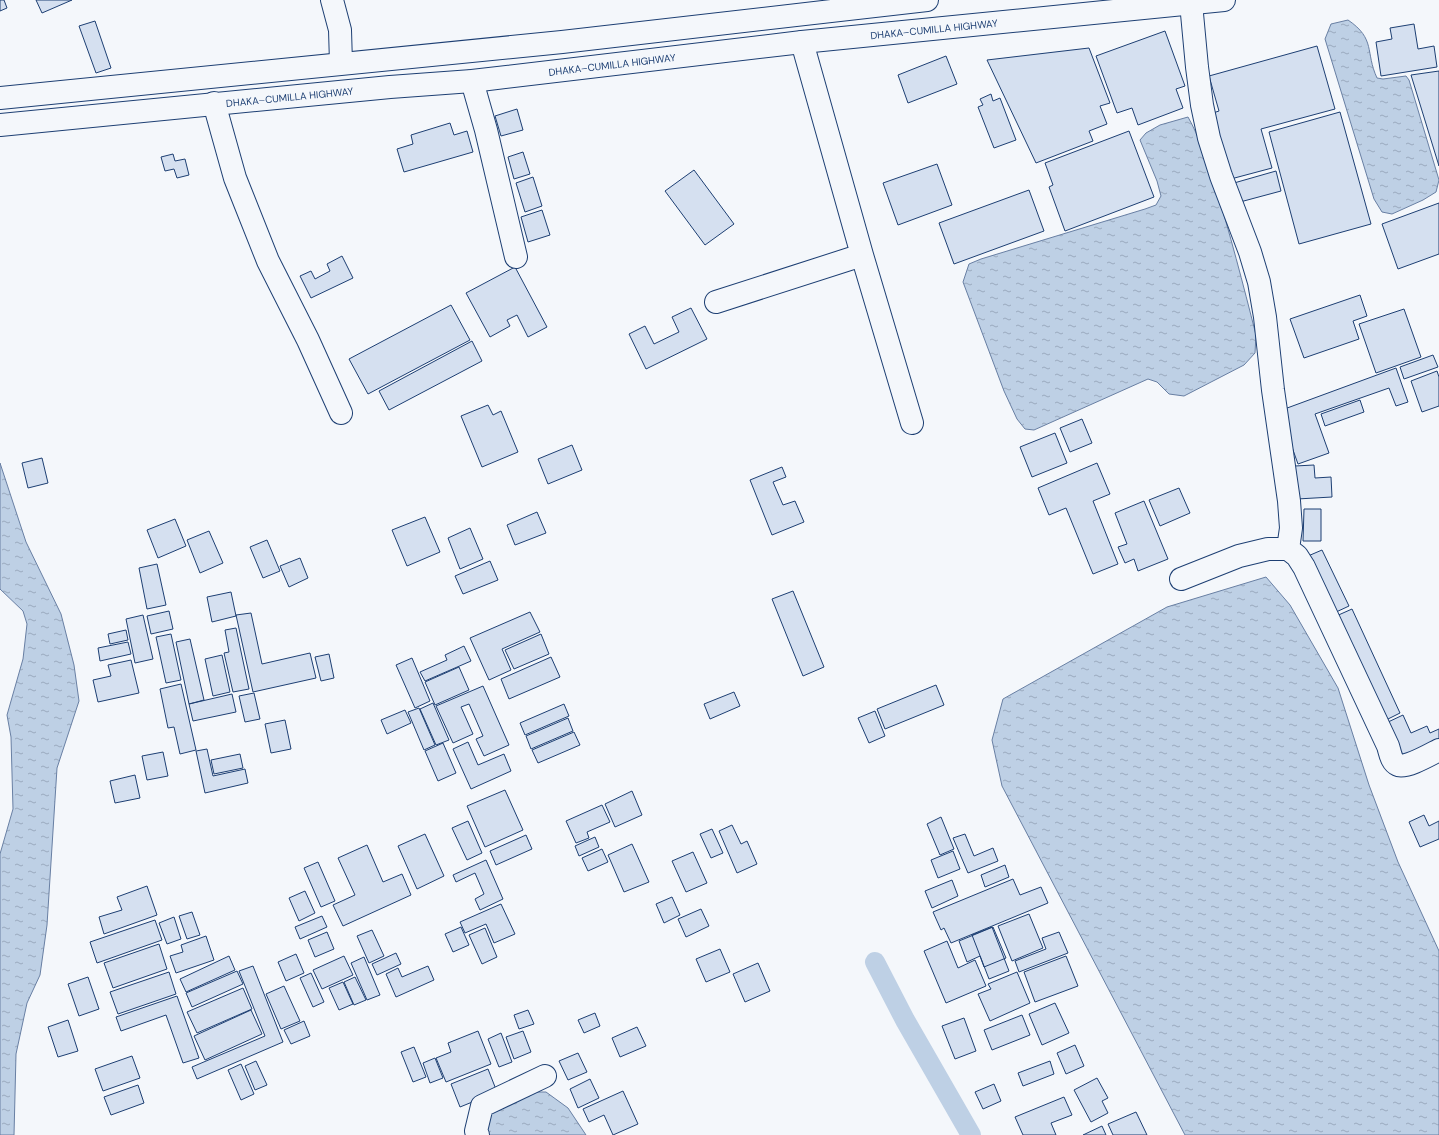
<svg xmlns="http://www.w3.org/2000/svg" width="1439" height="1135" font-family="'DM Sans',sans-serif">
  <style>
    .water { fill: url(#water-ripples); stroke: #687fa3 }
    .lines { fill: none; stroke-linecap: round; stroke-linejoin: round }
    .canal { stroke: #bed0e5; stroke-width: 20 }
    .building { fill: #d5e0f0; stroke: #1d3f73 }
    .minor-casing { stroke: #1d3f73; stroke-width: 24 }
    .highway-casing { stroke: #1d3f73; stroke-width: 24 }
    .minor { stroke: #f4f7fb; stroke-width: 22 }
    .highway { stroke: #f4f7fb; stroke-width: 22 }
    .labels { text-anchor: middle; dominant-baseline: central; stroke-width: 3; stroke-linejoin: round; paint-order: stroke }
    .street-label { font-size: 10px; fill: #1d3f73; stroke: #f4f7fb }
  </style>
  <defs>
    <pattern id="water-ripples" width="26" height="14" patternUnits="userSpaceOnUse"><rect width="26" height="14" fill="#bed0e5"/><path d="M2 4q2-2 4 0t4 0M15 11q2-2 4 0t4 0" fill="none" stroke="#9aaabe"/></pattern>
  </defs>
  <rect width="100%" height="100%" fill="#f4f7fb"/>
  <path class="water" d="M 1348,20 C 1376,39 1365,52 1377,78 L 1383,79 L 1406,76 L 1409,80 L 1439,180 L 1436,192 L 1423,200 L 1392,214 L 1382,212 L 1374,199 L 1325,39 L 1331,24 Z
    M 1188,117 C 1200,138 1206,160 1214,182 C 1230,233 1243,284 1256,335 L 1255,353 L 1244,365 L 1184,396 L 1169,394 L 1157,382 L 1148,379 L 1034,430 L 1025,429 L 1017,419 L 1004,391 L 963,282 L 969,264 L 981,259 L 1145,209 L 1156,205 L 1161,196 L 1157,181 L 1140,140 L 1146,133 L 1160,125 Z
    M 0,463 L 26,542 L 61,614 L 74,665 L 79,701 L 57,768 L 47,925 L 40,975 L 27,1003 L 16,1054 L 14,1135 L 0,1135 L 0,854 L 13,809 L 11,737 L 7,715 L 23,659 L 27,624 L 23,611 L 0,589 Z
    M 1266,577 L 1290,605 L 1338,688 L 1369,785 L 1398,862 L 1439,951 L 1439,1135 L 1185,1135 L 1002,786 L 992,740 L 1003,699 L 1167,607 Z
    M 534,1092 L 546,1092 L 568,1108 L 586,1135 L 487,1135 L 486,1132 L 492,1111 Z"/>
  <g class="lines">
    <path class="canal" d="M 875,962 L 905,1020 L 971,1135"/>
  </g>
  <path class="building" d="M 0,0 L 4,0 L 7,8 L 0,11 Z
    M 36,0 L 72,0 L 42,13 Z
    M 95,21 L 111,68 L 96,73 L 79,26 Z
    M 1414,24 L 1418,49 L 1434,46 L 1437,67 L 1381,76 L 1376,42 L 1392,39 L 1390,28 Z
    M 1165,31 L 1185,86 L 1176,89 L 1183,108 L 1138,125 L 1132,108 L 1117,113 L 1096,56 Z
    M 1317,46 L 1335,109 L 1261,129 L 1272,168 L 1227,180 L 1210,114 L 1219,111 L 1209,76 Z
    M 1089,48 L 1110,103 L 1100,106 L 1107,124 L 1089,131 L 1093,141 L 1036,163 L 987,60 Z
    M 946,56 L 957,84 L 908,103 L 898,75 Z
    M 1439,71 L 1439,166 L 1411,75 Z
    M 991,94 L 993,101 L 1000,98 L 1016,140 L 994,148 L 978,107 L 983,105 L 980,99 Z
    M 517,109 L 523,130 L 501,136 L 495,116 Z
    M 1340,112 L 1371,224 L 1299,244 L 1269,132 Z
    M 450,123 L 454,135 L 467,131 L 473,152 L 404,172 L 397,149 L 413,144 L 411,135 Z
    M 1129,131 L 1154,197 L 1065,231 L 1049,187 L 1053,185 L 1045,163 Z
    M 523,152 L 530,174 L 514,179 L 508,157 Z
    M 173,154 L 175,161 L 185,159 L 189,175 L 177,178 L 174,169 L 165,171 L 161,157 Z
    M 937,164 L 952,205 L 898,225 L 883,183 Z
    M 694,170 L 734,224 L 705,245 L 665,191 Z
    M 1276,171 L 1281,191 L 1240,202 L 1234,183 Z
    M 533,177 L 542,206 L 525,212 L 516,183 Z
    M 1029,190 L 1044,231 L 954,264 L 939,223 Z
    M 1439,203 L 1439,254 L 1398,269 L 1382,224 Z
    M 542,210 L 550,235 L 528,242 L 521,217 Z
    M 342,256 L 353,278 L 311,298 L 300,276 L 311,271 L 315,279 L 330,271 L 327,264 Z
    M 515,267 L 547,327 L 528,337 L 517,315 L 507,320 L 510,326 L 490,337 L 466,293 Z
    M 1360,295 L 1367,316 L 1353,321 L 1359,339 L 1304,358 L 1290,319 Z
    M 451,305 L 470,340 L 368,394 L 349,359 Z
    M 691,308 L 707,339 L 646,369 L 629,334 L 645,326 L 654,344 L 679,332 L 672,317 Z
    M 1404,309 L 1421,357 L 1376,373 L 1359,324 Z
    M 472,341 L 482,361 L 389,410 L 379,391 Z
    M 1433,355 L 1438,367 L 1404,379 L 1400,367 Z
    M 1396,368 L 1408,402 L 1396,406 L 1389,388 L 1315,414 L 1329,453 L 1298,464 L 1279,411 Z
    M 1437,371 L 1439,377 L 1439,406 L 1422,412 L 1411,381 Z
    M 1360,400 L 1364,412 L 1325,426 L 1321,414 Z
    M 488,405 L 493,415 L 501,411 L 518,452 L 482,467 L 461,416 Z
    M 1082,419 L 1092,443 L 1070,452 L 1060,428 Z
    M 1055,433 L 1067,463 L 1032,477 L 1020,447 Z
    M 572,445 L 582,470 L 548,484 L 538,459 Z
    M 42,458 L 48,483 L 28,488 L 22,463 Z
    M 1097,463 L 1110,494 L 1093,501 L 1118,564 L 1093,574 L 1066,508 L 1049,515 L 1038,488 Z
    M 1314,465 L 1315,478 L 1331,477 L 1332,497 L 1297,499 L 1295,466 Z
    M 782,467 L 786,477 L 773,482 L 783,505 L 795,501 L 804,522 L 772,535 L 750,480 Z
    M 1179,488 L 1190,513 L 1160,526 L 1149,500 Z
    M 1144,501 L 1168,559 L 1138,571 L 1134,559 L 1125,563 L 1118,547 L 1127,544 L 1115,513 Z
    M 1304,509 L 1321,509 L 1321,541 L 1303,541 Z
    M 537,512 L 546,533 L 515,545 L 507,525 Z
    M 425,517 L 440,552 L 407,566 L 392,530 Z
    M 175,519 L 186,546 L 158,558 L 147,530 Z
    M 470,528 L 483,559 L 460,569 L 448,538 Z
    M 209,531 L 223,563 L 200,573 L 187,540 Z
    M 267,540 L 280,571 L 263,578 L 250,547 Z
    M 1322,550 L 1349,606 L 1334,613 L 1308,556 Z
    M 300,558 L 308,578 L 289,587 L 280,566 Z
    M 490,561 L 498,580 L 463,594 L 455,576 Z
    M 157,564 L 166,605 L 147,609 L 139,568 Z
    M 793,591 L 824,667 L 803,676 L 772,599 Z
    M 231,592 L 236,616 L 212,622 L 207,597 Z
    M 1352,609 L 1400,713 L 1382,722 L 1334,617 Z
    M 169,611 L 173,629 L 151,634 L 147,616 Z
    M 530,612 L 540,632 L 502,649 L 511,670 L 489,680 L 470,638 Z
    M 251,613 L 262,664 L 310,653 L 316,678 L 253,692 L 236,615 Z
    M 143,615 L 153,659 L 135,663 L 126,619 Z
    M 236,628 L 249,689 L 233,692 L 224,653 L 229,652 L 225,630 Z
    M 126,630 L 128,640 L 110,644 L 108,634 Z
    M 171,634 L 181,680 L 166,683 L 156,637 Z
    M 541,634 L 549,654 L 514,669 L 505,650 Z
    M 190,639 L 204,700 L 189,704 L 176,642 Z
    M 128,642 L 131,654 L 100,661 L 98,648 Z
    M 464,646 L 471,661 L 425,681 L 420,672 L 447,660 L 445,655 Z
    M 329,654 L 334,678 L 321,681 L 315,657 Z
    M 222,655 L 230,692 L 213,696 L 205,659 Z
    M 551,657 L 560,677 L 509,699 L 501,679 Z
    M 412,658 L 430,701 L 415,708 L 396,665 Z
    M 131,660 L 139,693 L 98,702 L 93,680 L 111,676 L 108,665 Z
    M 459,667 L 469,690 L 435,705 L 425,682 Z
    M 181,684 L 196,750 L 180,754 L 174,727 L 168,728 L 160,689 Z
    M 936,685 L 944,705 L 885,729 L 877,709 Z
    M 483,686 L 509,745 L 484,756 L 476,739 L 483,736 L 469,704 L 461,707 L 473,734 L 453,743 L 436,706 Z
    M 734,692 L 740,706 L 710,719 L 704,704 Z
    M 254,693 L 260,719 L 245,722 L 239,696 Z
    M 232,694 L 236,712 L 193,721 L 189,704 Z
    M 433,703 L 449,740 L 436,745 L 420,709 Z
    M 564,704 L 569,716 L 525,735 L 520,723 Z
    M 419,708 L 435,745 L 424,750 L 408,712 Z
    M 405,710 L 411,723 L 387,734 L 381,720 Z
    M 875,711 L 885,736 L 869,743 L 858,718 Z
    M 1403,715 L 1411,733 L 1427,726 L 1430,733 L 1439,729 L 1439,742 L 1403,759 L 1386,723 Z
    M 568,718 L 573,731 L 531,749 L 526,736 Z
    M 285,720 L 291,749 L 271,753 L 265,724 Z
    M 574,732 L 580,745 L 538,763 L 532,750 Z
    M 468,742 L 478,765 L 504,754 L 511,771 L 471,789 L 453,749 Z
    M 443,743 L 456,773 L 438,781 L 425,751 Z
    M 207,749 L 213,776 L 245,769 L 248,783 L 205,793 L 196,751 Z
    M 163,752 L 168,776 L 147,780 L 142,756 Z
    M 240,754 L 243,768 L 214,774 L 211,760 Z
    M 135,775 L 140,798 L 115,803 L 110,781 Z
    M 505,790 L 523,830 L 485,847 L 467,806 Z
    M 632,791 L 642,815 L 615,827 L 605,804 Z
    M 602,805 L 610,822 L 587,832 L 589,838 L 576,843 L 566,821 Z
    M 1424,815 L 1429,826 L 1439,821 L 1439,839 L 1420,847 L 1409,822 Z
    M 941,817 L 954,849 L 940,855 L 927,824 Z
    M 468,821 L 482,853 L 467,860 L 452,828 Z
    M 732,825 L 741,844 L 747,841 L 757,864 L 737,873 L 719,831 Z
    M 712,829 L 723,853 L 711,858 L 700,834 Z
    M 425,834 L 444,876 L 417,889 L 398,846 Z
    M 965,834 L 974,856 L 993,848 L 998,861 L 968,873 L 953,838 Z
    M 526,835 L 532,849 L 496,865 L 490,851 Z
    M 595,837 L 599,847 L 579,856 L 575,846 Z
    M 632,844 L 649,882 L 624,892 L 608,855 Z
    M 367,845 L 383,882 L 402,874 L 411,895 L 343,926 L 333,905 L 355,895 L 338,858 Z
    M 602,849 L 608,862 L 588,871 L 582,858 Z
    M 953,851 L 960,869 L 938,878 L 931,860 Z
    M 693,852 L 707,883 L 686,892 L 672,861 Z
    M 486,860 L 503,899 L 480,910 L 475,899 L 484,894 L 475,873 L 456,882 L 453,875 Z
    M 318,862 L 335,901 L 321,907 L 304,868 Z
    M 1005,865 L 1009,877 L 985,887 L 981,875 Z
    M 1013,879 L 1020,895 L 1041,887 L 1048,903 L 951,943 L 944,928 L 941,930 L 933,912 Z
    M 952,880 L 958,896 L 932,908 L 925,891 Z
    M 147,886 L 157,915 L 104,934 L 99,917 L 122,910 L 117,897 Z
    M 305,891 L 315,913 L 299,921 L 289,898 Z
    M 672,897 L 680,915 L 664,923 L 656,904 Z
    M 501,904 L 515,934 L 494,943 L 486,924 L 465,933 L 460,922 Z
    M 701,909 L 709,926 L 686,937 L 678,919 Z
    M 192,912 L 200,935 L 187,939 L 179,916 Z
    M 1029,914 L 1043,948 L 1012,961 L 998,926 Z
    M 322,916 L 327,927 L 300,939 L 295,927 Z
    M 174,917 L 181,939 L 167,944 L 159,923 Z
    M 155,920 L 162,940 L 97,963 L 90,942 Z
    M 461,927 L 469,945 L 453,952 L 445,934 Z
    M 992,927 L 1009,971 L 989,979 L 972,935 Z
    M 993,927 L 1006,958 L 984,967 L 980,956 L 967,962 L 959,941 Z
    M 485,928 L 497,957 L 482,964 L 469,935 Z
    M 372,930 L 384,956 L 369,963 L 357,936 Z
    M 327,932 L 334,949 L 315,957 L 308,940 Z
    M 1059,932 L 1068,953 L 1019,972 L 1015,961 L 1046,949 L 1042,938 Z
    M 206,936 L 214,960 L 176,973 L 170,956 L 183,952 L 181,945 Z
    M 947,941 L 958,968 L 975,960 L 986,986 L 946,1003 L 924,951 Z
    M 159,944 L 167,969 L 113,988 L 104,963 Z
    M 720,949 L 730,972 L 706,982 L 696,959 Z
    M 396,953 L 401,964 L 377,975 L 372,964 Z
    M 296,954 L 304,973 L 286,981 L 278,962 Z
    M 229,956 L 235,970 L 186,992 L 180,979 Z
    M 344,956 L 353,975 L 322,989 L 313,970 Z
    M 1066,956 L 1078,986 L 1035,1002 L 1024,972 Z
    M 364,957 L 380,995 L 367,1000 L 351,963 Z
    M 758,963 L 770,991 L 745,1002 L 733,974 Z
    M 253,966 L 283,1042 L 197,1079 L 192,1067 L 265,1036 L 239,971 Z
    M 428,966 L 434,980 L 396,997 L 386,974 L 398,968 L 402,977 Z
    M 237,971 L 243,984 L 192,1007 L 186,993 Z
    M 169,972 L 176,994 L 118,1014 L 110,992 Z
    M 1017,972 L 1030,1003 L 990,1021 L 978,994 L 991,989 L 988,984 Z
    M 311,973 L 324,1002 L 313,1007 L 300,978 Z
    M 88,977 L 99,1009 L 79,1016 L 68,984 Z
    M 355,977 L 366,1000 L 354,1005 L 344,982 Z
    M 343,982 L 353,1004 L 339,1010 L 329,988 Z
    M 284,986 L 300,1021 L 281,1029 L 266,994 Z
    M 243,988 L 252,1009 L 197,1033 L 187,1012 Z
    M 177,996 L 199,1058 L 183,1063 L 166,1015 L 121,1031 L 116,1017 Z
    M 1055,1003 L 1069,1033 L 1042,1045 L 1029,1014 Z
    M 251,1010 L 262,1034 L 205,1060 L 194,1036 Z
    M 528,1010 L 534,1024 L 519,1029 L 514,1015 Z
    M 595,1013 L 600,1026 L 584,1033 L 578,1020 Z
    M 1022,1015 L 1030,1035 L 992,1050 L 984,1030 Z
    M 964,1018 L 976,1051 L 955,1059 L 942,1026 Z
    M 68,1020 L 78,1051 L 58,1057 L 48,1027 Z
    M 304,1021 L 310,1036 L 291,1044 L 284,1030 Z
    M 637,1027 L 646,1046 L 620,1057 L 612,1038 Z
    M 478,1031 L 491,1064 L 446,1082 L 436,1058 L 451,1052 L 448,1043 Z
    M 523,1031 L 531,1052 L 514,1059 L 506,1037 Z
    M 501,1033 L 512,1062 L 499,1067 L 488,1039 Z
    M 1075,1045 L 1084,1066 L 1066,1074 L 1057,1053 Z
    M 414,1047 L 426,1077 L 413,1082 L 401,1052 Z
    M 578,1053 L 587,1072 L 568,1080 L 559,1061 Z
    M 132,1056 L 140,1078 L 103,1091 L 95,1069 Z
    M 435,1058 L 443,1078 L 430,1083 L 423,1063 Z
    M 256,1061 L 267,1085 L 255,1090 L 245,1066 Z
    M 1050,1061 L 1054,1074 L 1023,1086 L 1018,1073 Z
    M 241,1064 L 254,1094 L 241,1100 L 228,1070 Z
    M 488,1069 L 497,1092 L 460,1107 L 451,1084 Z
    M 1097,1078 L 1108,1098 L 1102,1101 L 1108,1113 L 1091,1122 L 1074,1090 Z
    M 590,1079 L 599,1098 L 578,1108 L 570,1089 Z
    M 994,1084 L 1001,1101 L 983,1109 L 975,1092 Z
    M 138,1085 L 144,1103 L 111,1115 L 104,1097 Z
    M 623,1091 L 638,1124 L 613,1135 L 604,1115 L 589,1122 L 583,1109 Z
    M 1064,1097 L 1072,1115 L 1051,1123 L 1056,1135 L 1023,1135 L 1015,1117 Z
    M 1136,1112 L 1147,1135 L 1113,1135 L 1108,1124 Z
    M 1102,1126 L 1106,1135 L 1083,1135 Z"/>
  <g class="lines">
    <defs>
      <path id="minor" d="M 332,0 L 340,30 L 341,63
        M 1191,3 L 1197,67 L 1202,105 L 1209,138 L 1221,176 L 1250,252 L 1259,282 L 1265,317 L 1273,390 L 1289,501 L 1291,528 L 1288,549
        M 802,42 L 862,255 L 912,423
        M 472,81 L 486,130 L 516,257
        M 214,103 L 235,178 L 268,261 L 308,340 L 341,413
        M 716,302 L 862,255
        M 1181,579 L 1239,556 L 1268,549 L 1288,549 L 1297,556 L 1304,567 L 1388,746 C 1390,752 1391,762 1398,765 C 1405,769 1431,754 1439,750
        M 478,1135 L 476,1131 L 482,1106 L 545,1076"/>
      <g id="highway">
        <path d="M 0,98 L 562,42 L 927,0"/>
        <path id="s1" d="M 0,125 L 390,87 L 472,81 L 802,42 L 1224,0"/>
      </g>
    </defs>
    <use href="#minor" class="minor-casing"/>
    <use href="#highway" class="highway-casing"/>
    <use href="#minor" class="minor"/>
    <use href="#highway" class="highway"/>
  </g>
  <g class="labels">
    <g class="street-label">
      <text stroke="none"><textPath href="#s1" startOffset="939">DHAKA–CUMILLA HIGHWAY</textPath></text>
      <text stroke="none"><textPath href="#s1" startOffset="615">DHAKA–CUMILLA HIGHWAY</textPath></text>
      <text stroke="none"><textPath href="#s1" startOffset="291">DHAKA–CUMILLA HIGHWAY</textPath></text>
    </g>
  </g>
</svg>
